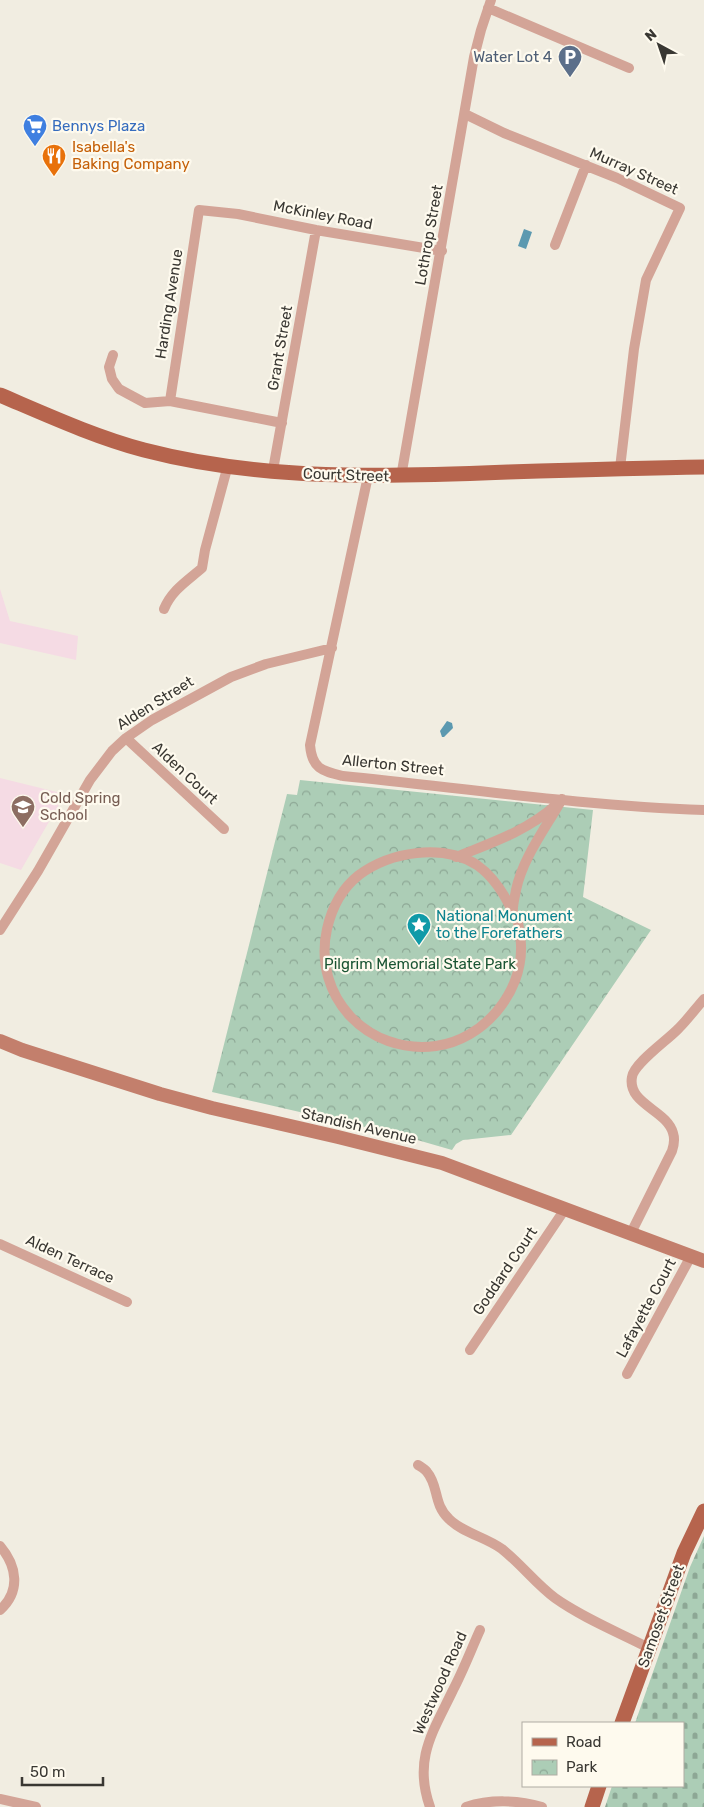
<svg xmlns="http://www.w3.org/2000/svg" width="704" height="1807" font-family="Rubik,sans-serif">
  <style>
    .education { fill: #f5dbe4 }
    .cemetery { fill: url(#cemetery-stones) }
    .park { fill: url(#park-crowns) }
    .water { fill: #5c99b0 }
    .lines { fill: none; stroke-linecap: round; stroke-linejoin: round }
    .street { stroke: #d3a497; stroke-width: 10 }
    .secondary { stroke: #c37f6c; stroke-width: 14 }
    .primary { stroke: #b6644d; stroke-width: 15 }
    .labels { text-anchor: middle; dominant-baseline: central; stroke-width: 4.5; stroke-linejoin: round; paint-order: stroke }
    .service-label { font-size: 15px; fill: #4e5e75; stroke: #fefaee; text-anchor: end }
    .shop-label { font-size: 15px; fill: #366cbe; stroke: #fefaee; text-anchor: start }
    .food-label { font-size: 15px; fill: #c56008; stroke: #fefaee; text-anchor: start }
    .street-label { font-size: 15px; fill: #393732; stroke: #fefaee }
    .education-label { font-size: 15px; fill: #785e54; stroke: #fefaee; text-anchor: start }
    .culture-label { font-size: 15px; fill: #0d838f; stroke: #fefaee; text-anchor: start }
    .park-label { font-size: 15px; fill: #1a5433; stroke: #fefaee }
  </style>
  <defs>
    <pattern id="cemetery-stones" width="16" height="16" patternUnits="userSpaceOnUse" patternTransform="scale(1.25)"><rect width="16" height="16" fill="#accdb6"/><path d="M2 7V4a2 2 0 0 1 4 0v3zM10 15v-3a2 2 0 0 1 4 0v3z" fill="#8da795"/></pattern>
    <pattern id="park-crowns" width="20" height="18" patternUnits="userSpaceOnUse" patternTransform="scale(1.25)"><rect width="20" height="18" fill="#accdb6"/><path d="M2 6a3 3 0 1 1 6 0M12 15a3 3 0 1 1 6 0" fill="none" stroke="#8da795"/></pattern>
  </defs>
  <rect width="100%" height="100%" fill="#f1ede1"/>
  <path class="education" d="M 0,589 L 10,621 L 78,636 L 76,660 L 0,643 Z
    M 0,778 L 65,794 L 21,870 L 0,863 Z"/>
  <path class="cemetery" d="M 704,1536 L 704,1807 L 605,1807 L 612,1786 L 683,1786 L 683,1723 L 635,1723 L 690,1567 Z"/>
  <path class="park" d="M 300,780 L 593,810 L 583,897 L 651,930 L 511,1135 L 463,1140 L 456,1144 L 452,1150 L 400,1135 L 212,1092 L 287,794 L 297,795 Z"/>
  <path class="water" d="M 524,229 L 532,232 L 526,249 L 518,246 Z
    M 447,721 L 452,723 L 453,728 L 444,737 L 442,737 L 440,731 Z"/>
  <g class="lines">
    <path class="street" d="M 488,8 L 629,68
      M 465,114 L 504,133 L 617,178 L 680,208 L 646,280 L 634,349 L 620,468
      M 555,245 L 586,165
      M 113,355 L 109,367 L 112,379 L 119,389 L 145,403 L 170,401 L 282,423
      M 170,401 L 199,210 L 238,214 L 316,230 L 442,251
      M 273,470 L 316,230
      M 368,476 L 310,745 C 312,769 322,771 343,776 C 463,788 583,806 704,810
      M 401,477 L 474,57 L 481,30 L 491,0
      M 164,609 C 172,590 187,581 202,568 L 205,550 L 228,465
      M 126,738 L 224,829
      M 456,857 C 491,843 527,831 556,805
      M 513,913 C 505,895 494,877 477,865 C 442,843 390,852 359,875 C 341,889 332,907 327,929 C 312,997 368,1055 436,1046 C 483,1040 523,993 521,945 C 521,938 520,930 518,923 C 517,919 514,916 513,913 C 512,906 515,897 516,890 C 523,857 546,828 562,799
      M 0,930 L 38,871 L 90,780 L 112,751 L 126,738 L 152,720 L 231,677 L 266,664 L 332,648
      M 631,1233 L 672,1151 C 674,1145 675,1139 673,1133 C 667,1110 627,1104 632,1077 C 634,1063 668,1040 679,1028 C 688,1019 696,1008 704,999
      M 0,1244 L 127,1302
      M 470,1350 L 565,1209
      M 627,1374 L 691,1256
      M 418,1465 C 421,1467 425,1469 427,1472 C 439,1486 433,1504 449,1519 C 463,1533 486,1537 502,1549 C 521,1564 536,1584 555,1598 C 583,1618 618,1632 649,1648
      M 0,1546 C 17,1566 21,1591 0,1610
      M 0,1799 L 36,1807
      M 430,1807 C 413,1759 433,1732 453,1690 C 463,1671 471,1650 480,1630
      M 466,1807 C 490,1799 518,1800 542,1807"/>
    <path class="secondary" d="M 0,1041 L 22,1050 L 160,1094 L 212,1108 L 338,1137 L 442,1163 L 704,1261"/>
    <path class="primary" d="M 0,395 C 47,415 95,437 144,450 C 263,481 387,477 508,472 C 573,470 639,468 704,467
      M 622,1723 L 684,1553 L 704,1511
      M 592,1807 L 599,1786"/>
  </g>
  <defs>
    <symbol id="parking-pin" viewBox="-11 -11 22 30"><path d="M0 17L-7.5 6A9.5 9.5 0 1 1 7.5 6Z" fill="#5c6f8a" stroke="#fefaee"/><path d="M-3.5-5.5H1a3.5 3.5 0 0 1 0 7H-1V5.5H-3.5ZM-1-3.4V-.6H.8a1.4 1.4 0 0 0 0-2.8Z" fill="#fff"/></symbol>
    <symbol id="supermarket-pin" viewBox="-11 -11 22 30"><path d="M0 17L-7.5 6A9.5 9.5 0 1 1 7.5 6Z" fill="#3f7fe0" stroke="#fefaee"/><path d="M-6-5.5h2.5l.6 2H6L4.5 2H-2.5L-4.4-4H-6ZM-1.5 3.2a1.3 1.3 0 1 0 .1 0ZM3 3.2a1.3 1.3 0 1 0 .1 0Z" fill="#fff"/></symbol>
    <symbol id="restaurant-pin" viewBox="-11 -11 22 30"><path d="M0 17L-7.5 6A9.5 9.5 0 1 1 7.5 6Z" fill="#e8710a" stroke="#fefaee"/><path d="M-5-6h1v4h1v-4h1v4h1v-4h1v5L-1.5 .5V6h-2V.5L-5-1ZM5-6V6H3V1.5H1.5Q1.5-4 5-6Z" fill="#fff"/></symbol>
    <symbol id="school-pin" viewBox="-11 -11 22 30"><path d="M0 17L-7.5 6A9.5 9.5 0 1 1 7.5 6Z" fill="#8d6e63" stroke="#fefaee"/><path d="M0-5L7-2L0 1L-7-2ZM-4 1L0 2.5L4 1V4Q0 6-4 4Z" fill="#fff"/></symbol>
    <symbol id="sight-pin" viewBox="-11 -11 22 30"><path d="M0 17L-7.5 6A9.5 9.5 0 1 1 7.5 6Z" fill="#0f9aa8" stroke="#fefaee"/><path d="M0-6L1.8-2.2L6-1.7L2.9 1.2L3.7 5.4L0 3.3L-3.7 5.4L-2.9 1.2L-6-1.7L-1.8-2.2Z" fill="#fff"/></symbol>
  </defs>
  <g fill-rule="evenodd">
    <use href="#parking-pin" x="556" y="43" width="28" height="38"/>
    <use href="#supermarket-pin" x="21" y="112" width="28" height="38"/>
    <use href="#restaurant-pin" x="40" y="142" width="28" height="38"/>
    <use href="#school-pin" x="9" y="793" width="28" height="38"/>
    <use href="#sight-pin" x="405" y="911" width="28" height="38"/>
  </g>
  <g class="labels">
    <g class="service-label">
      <text x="552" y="57">Water Lot 4</text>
    </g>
    <g class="shop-label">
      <text x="52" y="126">Bennys Plaza</text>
    </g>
    <g class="food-label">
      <text x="72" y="147">Isabella's<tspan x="72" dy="17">Baking Company</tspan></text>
    </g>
    <g class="street-label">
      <text transform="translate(634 171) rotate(24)">Murray Street</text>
      <text transform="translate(323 215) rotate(11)">McKinley Road</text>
      <text transform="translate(429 235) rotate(-80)">Lothrop Street</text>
      <text transform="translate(169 304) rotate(-81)">Harding Avenue</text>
      <text transform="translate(280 348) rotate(-80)">Grant Street</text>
      <text transform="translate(346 475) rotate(2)">Court Street</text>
      <text transform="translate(155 703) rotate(-32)">Alden Street</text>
      <text transform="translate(393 765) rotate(6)">Allerton Street</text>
      <text transform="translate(185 773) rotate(43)">Alden Court</text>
      <text transform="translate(359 1126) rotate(13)">Standish Avenue</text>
      <text transform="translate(70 1259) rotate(25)">Alden Terrace</text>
      <text transform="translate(505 1271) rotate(-56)">Goddard Court</text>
      <text transform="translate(646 1308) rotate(-62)">Lafayette Court</text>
      <text transform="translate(661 1616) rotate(-70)">Samoset Street</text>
      <text transform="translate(440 1683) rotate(-66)">Westwood Road</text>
    </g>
    <g class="education-label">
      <text x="40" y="798">Cold Spring<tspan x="40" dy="17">School</tspan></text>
    </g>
    <g class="culture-label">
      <text x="436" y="916">National Monument<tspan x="436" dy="17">to the Forefathers</tspan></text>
    </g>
    <g class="park-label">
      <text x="420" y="964">Pilgrim Memorial State Park</text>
    </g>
  </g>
  <rect x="522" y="1722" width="162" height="65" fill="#fefaee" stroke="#afaca3"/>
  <rect x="532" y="1738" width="25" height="8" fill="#b6644d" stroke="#afaca3"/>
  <text x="566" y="1747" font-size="15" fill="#393732">Road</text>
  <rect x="532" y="1760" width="25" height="15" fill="url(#park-crowns)" stroke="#afaca3"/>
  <text x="566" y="1772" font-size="15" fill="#393732">Park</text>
  <g transform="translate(659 45) rotate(320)" stroke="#fefaee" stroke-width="4" paint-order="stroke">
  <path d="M0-4L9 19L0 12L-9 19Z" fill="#393732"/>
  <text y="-8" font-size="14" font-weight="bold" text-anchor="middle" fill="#393732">N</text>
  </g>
  <path d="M22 1777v8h81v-8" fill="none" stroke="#393732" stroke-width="2.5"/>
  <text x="30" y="1777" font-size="15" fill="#393732" stroke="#fefaee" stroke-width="4" paint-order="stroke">50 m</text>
</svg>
